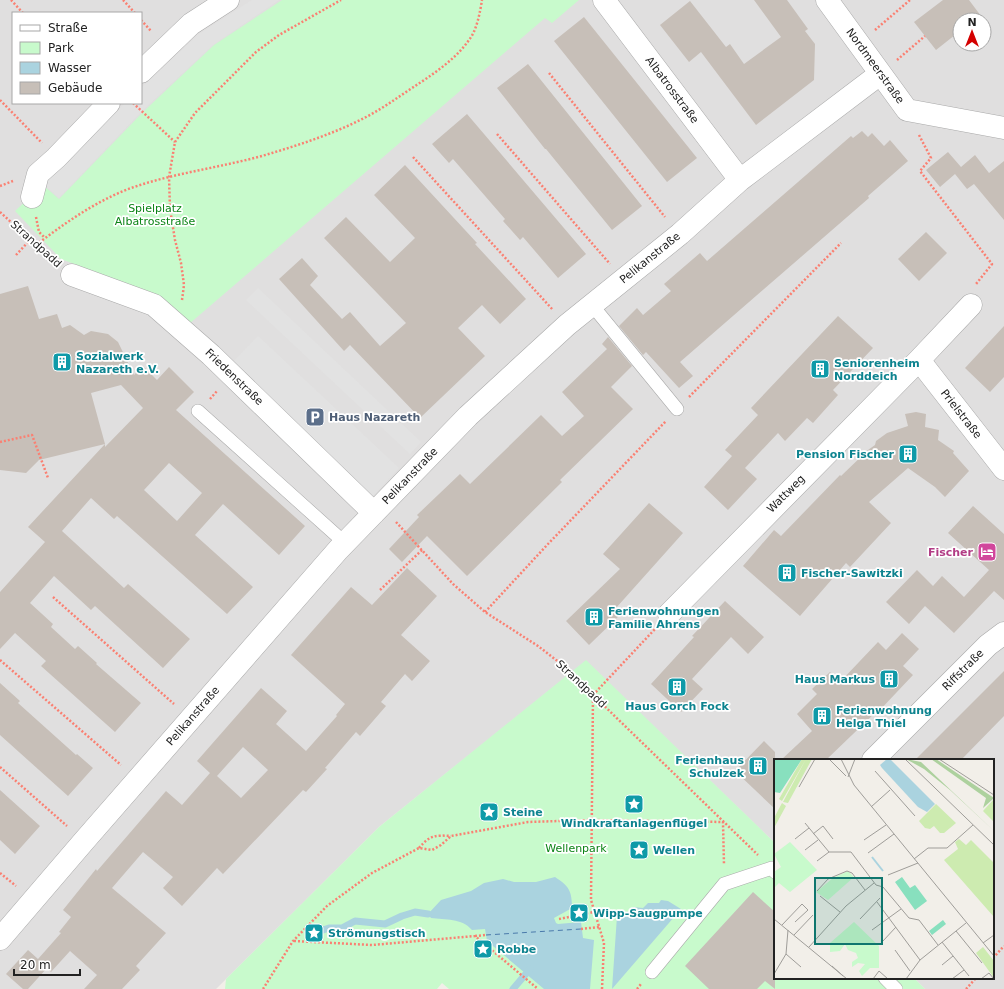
<svg xmlns="http://www.w3.org/2000/svg" width="1004" height="989" font-family="'DejaVu Sans',sans-serif">
  <style>
    .residential { fill: #e0dfdf; fill-rule: evenodd }
    .park { fill: #c8facc }
    .parking { fill: #e2e2e2 }
    .water { fill: #aad3df }
    .lines { fill: none; stroke-linecap: round; stroke-linejoin: round }
    .stream { stroke: #aad3df; stroke-width: 7 }
    .ferry { stroke: #4a7aab; stroke-width: 1; stroke-dasharray: 5 4; stroke-linecap: butt }
    .building { fill: #c7bfb8; fill-rule: evenodd }
    .service-casing { stroke: #a9a9a9; stroke-width: 14 }
    .minor-casing { stroke: #a9a9a9; stroke-width: 23 }
    .path { stroke: #fa8072; stroke-width: 2.5; stroke-dasharray: 2 2; stroke-linecap: butt }
    .service { stroke: #fff; stroke-width: 13 }
    .minor { stroke: #fff; stroke-width: 22 }
    .labels { text-anchor: middle; dominant-baseline: central; stroke-width: 3.5; stroke-linejoin: round; paint-order: stroke }
    .street-label { font-size: 11px; fill: #222; stroke: #fff }
    .park-label { font-size: 11px; fill: #0c8416; stroke: #fff }
    .culture-label { font-size: 11px; font-weight: bold; fill: #0d838f; stroke: #fff; text-anchor: start }
    .service-label { font-size: 11px; font-weight: bold; fill: #4e5e75; stroke: #fff; text-anchor: start }
    .hotel-label { font-size: 11px; font-weight: bold; fill: #b23c85; stroke: #fff; text-anchor: end }
    .inset-river { fill: none; stroke: #aad3df; stroke-width: 2 }
    .inset-road { fill: none; stroke: #9f9d99; stroke-width: 1 }
    .view { fill: #0f766e; fill-opacity: 0.15; stroke: #0f766e; stroke-width: 2 }
    .inset-edge { fill: none; stroke: #222; stroke-width: 2 }
  </style>
  <rect width="100%" height="100%" fill="#f2efe9"/>
  <path class="residential" d="M 0,0 L 1004,0 L 1004,989 L 925,989 L 914,978 L 993,978 L 993,760 L 775,760 L 775,843 L 586,661 L 379,827 L 216,989 L 0,989 ZM 13,13 L 141,13 L 141,103 L 13,103 ZM 960,20 L 984,20 L 984,44 L 960,44 Z"/>
  <path class="park" d="M 282,0 L 579,0 L 552,23 L 545,18 L 189,324 L 160,296 L 61,259 L 15,211 L 43,185 L 59,199 L 143,112 L 214,45 Z
    M 586,660 L 775,843 L 775,978 L 914,978 L 925,989 L 449,989 L 442,983 L 437,989 L 225,989 L 226,979 L 379,827 Z"/>
  <path class="parking" d="M 252,0 L 279,0 L 213,45 L 142,111 L 59,198 L 43,184 L 125,103 L 141,103 L 141,88 L 199,34 Z
    M 258,288 L 421,442 L 410,454 L 246,300 Z
    M 258,336 L 399,468 L 371,498 L 230,365 Z"/>
  <path class="water" d="M 555,877 C 569,886 572,891 572,908 L 554,918 L 556,923 L 558,924 L 581,922 L 583,938 L 594,940 L 590,989 L 544,989 L 487,941 L 485,929 L 472,930 C 462,918 445,920 431,918 L 428,914 L 441,900 L 471,891 L 484,883 L 503,879 L 514,882 L 536,882 Z
    M 661,900 L 668,901 L 681,909 L 612,989 L 617,916 L 630,912 L 633,907 L 643,908 L 648,903 L 659,903 Z"/>
  <g class="lines">
    <path class="stream" d="M 314,933 L 329,928 L 342,928 L 355,921 L 385,924 L 402,916 L 415,912 L 428,914
      M 513,989 L 530,969"/>
    <path class="ferry" d="M 486,935 L 581,929"/>
  </g>
  <path class="building" d="M 754,0 L 787,0 L 808,29 L 805,31 L 815,44 L 814,80 L 756,125 L 701,52 L 689,62 L 660,25 L 690,1 L 726,47 L 730,44 L 744,64 L 781,37 Z
    M 943,0 L 969,0 L 984,20 L 960,20 L 960,31 L 936,50 L 914,22 Z
    M 584,17 L 697,158 L 667,182 L 554,41 Z
    M 528,64 L 642,206 L 612,230 L 546,149 L 545,149 L 497,88 Z
    M 467,114 L 586,254 L 558,278 L 523,237 L 520,240 L 503,221 L 505,219 L 453,159 L 449,163 L 432,144 Z
    M 862,131 L 868,137 L 872,133 L 884,146 L 890,140 L 908,161 L 868,196 L 869,198 L 680,362 L 693,376 L 679,388 L 646,352 L 643,355 L 619,326 L 637,308 L 643,315 L 671,291 L 664,284 L 700,253 L 707,261 L 851,136 L 853,138 Z
    M 948,152 L 961,167 L 975,155 L 989,173 L 1004,161 L 1004,220 L 974,184 L 967,189 L 955,174 L 940,187 L 926,170 Z
    M 405,165 L 477,243 L 475,244 L 526,299 L 500,324 L 482,305 L 458,328 L 485,356 L 420,418 L 350,345 L 344,351 L 279,279 L 302,258 L 318,276 L 310,285 L 342,319 L 350,312 L 380,346 L 406,323 L 324,238 L 346,217 L 390,262 L 415,238 L 374,195 Z
    M 926,232 L 947,253 L 919,281 L 898,259 Z
    M 28,286 L 39,319 L 57,314 L 62,328 L 70,325 L 84,335 L 91,331 L 108,334 L 118,342 L 134,375 L 143,366 L 157,380 L 169,367 L 194,392 L 176,410 L 305,526 L 279,555 L 223,504 L 195,535 L 253,587 L 227,614 L 117,516 L 114,519 L 91,498 L 62,531 L 124,588 L 128,584 L 190,639 L 163,668 L 95,606 L 91,610 L 54,576 L 30,603 L 53,624 L 51,627 L 75,649 L 78,646 L 97,663 L 96,664 L 141,703 L 115,732 L 41,666 L 46,661 L 15,633 L 0,649 L 0,592 L 45,542 L 28,527 L 105,444 L 105,447 L 143,408 L 121,385 L 91,393 L 105,444 L 39,460 L 26,473 L 0,470 L 0,294 ZM 169,463 L 202,493 L 177,521 L 144,490 Z
    M 838,316 L 873,348 L 833,390 L 838,395 L 813,423 L 807,418 L 785,441 L 778,433 L 745,468 L 757,479 L 728,510 L 704,487 L 732,456 L 725,450 L 758,415 L 751,408 Z
    M 1004,326 L 1004,377 L 990,392 L 965,368 Z
    M 608,337 L 632,366 L 611,387 L 633,409 L 560,480 L 562,482 L 467,576 L 427,536 L 402,562 L 389,549 L 419,517 L 417,515 L 460,474 L 470,484 L 541,415 L 562,436 L 584,416 L 562,392 L 607,349 L 602,344 Z
    M 916,412 L 926,414 L 925,427 L 939,430 L 938,440 L 954,451 L 953,453 L 969,471 L 945,497 L 935,487 L 908,468 L 869,502 L 891,523 L 850,567 L 846,563 L 800,616 L 743,566 L 774,530 L 781,536 L 840,475 L 841,476 L 868,450 L 875,445 L 876,441 L 887,433 L 908,426 L 905,414 Z
    M 649,503 L 683,533 L 616,608 L 622,613 L 589,645 L 566,621 L 620,569 L 603,554 Z
    M 973,506 L 1004,534 L 1004,600 L 994,591 L 954,633 L 925,606 L 909,624 L 886,602 L 917,570 L 933,586 L 942,576 L 964,597 L 989,570 L 948,533 Z
    M 407,568 L 437,596 L 401,635 L 430,661 L 412,681 L 405,674 L 381,702 L 386,706 L 360,736 L 356,732 L 325,768 L 327,769 L 306,792 L 303,790 L 223,874 L 217,868 L 182,906 L 163,888 L 173,877 L 143,852 L 112,888 L 166,933 L 136,966 L 140,970 L 122,989 L 84,989 L 97,975 L 70,951 L 51,972 L 47,968 L 28,989 L 23,989 L 6,974 L 28,950 L 38,959 L 61,933 L 59,932 L 71,917 L 63,910 L 96,869 L 97,871 L 166,791 L 182,805 L 210,773 L 197,761 L 261,688 L 287,711 L 276,724 L 306,751 L 337,716 L 336,715 L 345,704 L 291,655 L 351,587 L 372,605 ZM 243,747 L 268,770 L 241,798 L 217,776 Z
    M 725,601 L 764,637 L 748,654 L 731,637 L 692,679 L 703,689 L 681,712 L 651,684 L 694,637 L 692,636 Z
    M 902,633 L 919,649 L 903,666 L 913,675 L 879,711 L 878,710 L 826,760 L 781,760 L 812,731 L 797,714 L 817,694 L 812,689 L 830,672 L 840,682 L 878,642 L 886,650 Z
    M 1004,671 L 1004,716 L 961,760 L 915,760 Z
    M 0,683 L 20,701 L 18,703 L 76,755 L 77,754 L 93,768 L 68,796 L 0,735 Z
    M 764,741 L 775,752 L 775,809 L 735,771 Z
    M 0,790 L 40,826 L 15,854 L 0,840 Z
    M 753,892 L 775,912 L 775,989 L 765,981 L 757,989 L 709,989 L 685,966 Z"/>
  <g class="lines">
    <defs>
      <path id="service" d="M 592,305 L 677,409
        M 198,411 L 345,543
        M 652,972 L 724,884 L 772,868 L 775,872
        M 885,978 L 896,989"/>
      <path id="minor" d="M 604,0 L 740,180
        M 827,0 L 907,110 L 1004,128
        M 141,72 L 191,24 L 228,0
        M 32,197 L 38,174 L 56,158 L 109,103
        M 72,275 L 154,305 L 211,355 L 374,513
        M 919,360 L 1004,469
        M 669,614 L 919,360 L 971,305
        M 873,760 L 988,645 L 1004,633
        M 0,939 L 84,841 L 338,550 L 468,416 L 567,325 L 680,234 L 740,180 L 880,74"/>
    </defs>
    <use href="#service" class="service-casing"/>
    <use href="#minor" class="minor-casing"/>
    <path class="path" d="M 11,0 L 23,13
      M 123,0 L 135,13
      M 141,20 L 151,31
      M 875,30 L 910,0
      M 897,60 L 925,36
      M 549,73 L 665,217
      M 0,100 L 42,143
      M 133,103 L 175,142
      M 497,134 L 610,264
      M 919,135 L 931,158 L 920,171 L 992,264 L 976,284
      M 413,157 L 553,310
      M 0,186 L 13,181
      M 0,212 L 36,245 L 56,262
      M 36,217 L 39,232 L 45,238
      M 36,245 C 65,223 96,201 131,188 C 177,172 226,167 272,153 C 305,143 338,132 368,116 C 383,108 397,98 412,88 C 432,75 455,60 469,40 C 477,30 480,12 482,0
      M 16,255 L 30,240
      M 182,300 L 184,285 L 181,263 L 175,240 L 170,209 L 169,177 L 175,142 L 195,113 L 256,52 L 279,35 L 341,0
      M 689,397 L 841,243
      M 210,399 L 217,391
      M 0,442 L 32,435 L 48,478
      M 396,522 L 453,584 L 485,612 L 538,646 L 560,663 L 758,855
      M 380,590 L 422,550
      M 53,597 L 174,704
      M 485,612 L 548,544 L 666,421
      M 0,660 L 121,765
      M 0,767 L 67,826
      M 419,848 C 430,835 435,835 451,836
      M 0,873 L 16,886
      M 559,919 L 594,912
      M 581,929 L 599,927
      M 475,936 L 486,935
      M 294,941 L 372,945 L 475,936 L 538,989
      M 993,958 L 1004,946
      M 263,989 L 293,941 L 327,906 L 372,873 L 419,848 L 432,850 L 441,845 L 451,836 L 528,822 L 591,820 L 723,822 L 724,865
      M 602,989 L 604,943 L 591,900 L 593,695 L 655,629
      M 637,989 L 641,984
      M 966,989 L 976,978"/>
    <use href="#service" class="service"/>
    <use href="#minor" class="minor"/>
  </g>
  <defs>
    <symbol id="building-square" viewBox="-11 -11 22 22"><rect x="-9" y="-9" width="18" height="18" rx="4" fill="#0f9aa8" stroke="#fff"/><path d="M-4-6H4V6H1V3H-1V6H-4ZM-2.5-4.3h1.7v1.8h-1.7ZM.8-4.3h1.7v1.8H.8ZM-2.5-1h1.7V.8h-1.7ZM.8-1h1.7V.8H.8Z" fill="#fff"/></symbol>
    <symbol id="parking-square" viewBox="-11 -11 22 22"><rect x="-9" y="-9" width="18" height="18" rx="4" fill="#5c6f8a" stroke="#fff"/><path d="M-3.5-5.5H1a3.5 3.5 0 0 1 0 7H-1V5.5H-3.5ZM-1-3.4V-.6H.8a1.4 1.4 0 0 0 0-2.8Z" fill="#fff"/></symbol>
    <symbol id="hotel-square" viewBox="-11 -11 22 22"><rect x="-9" y="-9" width="18" height="18" rx="4" fill="#d1479c" stroke="#fff"/><path d="M-6-4.5h1.5V1H6V5H4.5V3h-9V5H-6ZM-4 0a1.8 1.8 0 1 1 3.6 0ZM.5 0V-2.5h3Q6-2.5 6 0Z" fill="#fff"/></symbol>
    <symbol id="sight-square" viewBox="-11 -11 22 22"><rect x="-9" y="-9" width="18" height="18" rx="4" fill="#0f9aa8" stroke="#fff"/><path d="M0-6L1.8-2.2L6-1.7L2.9 1.2L3.7 5.4L0 3.3L-3.7 5.4L-2.9 1.2L-6-1.7L-1.8-2.2Z" fill="#fff"/></symbol>
  </defs>
  <g fill-rule="evenodd">
    <use href="#building-square" x="51" y="351" width="22" height="22"/>
    <use href="#building-square" x="809" y="358" width="22" height="22"/>
    <use href="#parking-square" x="304" y="406" width="22" height="22"/>
    <use href="#building-square" x="897" y="443" width="22" height="22"/>
    <use href="#hotel-square" x="976" y="541" width="22" height="22"/>
    <use href="#building-square" x="776" y="562" width="22" height="22"/>
    <use href="#building-square" x="583" y="606" width="22" height="22"/>
    <use href="#building-square" x="878" y="668" width="22" height="22"/>
    <use href="#building-square" x="666" y="676" width="22" height="22"/>
    <use href="#building-square" x="811" y="705" width="22" height="22"/>
    <use href="#building-square" x="747" y="755" width="22" height="22"/>
    <use href="#sight-square" x="623" y="793" width="22" height="22"/>
    <use href="#sight-square" x="478" y="801" width="22" height="22"/>
    <use href="#sight-square" x="628" y="839" width="22" height="22"/>
    <use href="#sight-square" x="568" y="902" width="22" height="22"/>
    <use href="#sight-square" x="303" y="922" width="22" height="22"/>
    <use href="#sight-square" x="472" y="938" width="22" height="22"/>
  </g>
  <g class="labels">
    <g class="street-label">
      <text transform="translate(875 66) rotate(54)">Nordmeerstraße</text>
      <text transform="translate(672 90) rotate(53)">Albatrosstraße</text>
      <text transform="translate(36 244) rotate(42)">Strandpadd</text>
      <text transform="translate(650 258) rotate(-39)">Pelikanstraße</text>
      <text transform="translate(234 377) rotate(44)">Friedenstraße</text>
      <text transform="translate(961 414) rotate(52)">Prielstraße</text>
      <text transform="translate(410 476) rotate(-46)">Pelikanstraße</text>
      <text transform="translate(786 494) rotate(-45)">Wattweg</text>
      <text transform="translate(963 670) rotate(-45)">Riffstraße</text>
      <text transform="translate(581 684) rotate(43)">Strandpadd</text>
      <text transform="translate(193 716) rotate(-49)">Pelikanstraße</text>
    </g>
    <g class="park-label">
      <text x="155" y="208">Spielplatz<tspan x="155" dy="13">Albatrosstraße</tspan></text>
      <text x="576" y="848">Wellenpark</text>
    </g>
    <g class="culture-label">
      <text x="76" y="356">Sozialwerk<tspan x="76" dy="13">Nazareth e.V.</tspan></text>
      <text x="834" y="363">Seniorenheim<tspan x="834" dy="13">Norddeich</tspan></text>
      <text x="894" y="454" text-anchor="end">Pension Fischer</text>
      <text x="801" y="573">Fischer-Sawitzki</text>
      <text x="608" y="611">Ferienwohnungen<tspan x="608" dy="13">Familie Ahrens</tspan></text>
      <text x="875" y="679" text-anchor="end">Haus Markus</text>
      <text x="677" y="706" text-anchor="middle">Haus Gorch Fock</text>
      <text x="836" y="710">Ferienwohnung<tspan x="836" dy="13">Helga Thiel</tspan></text>
      <text x="744" y="760" text-anchor="end">Ferienhaus<tspan x="744" dy="13">Schulzek</tspan></text>
      <text x="503" y="812">Steine</text>
      <text x="634" y="823" text-anchor="middle">Windkraftanlagenflügel</text>
      <text x="653" y="850">Wellen</text>
      <text x="593" y="913">Wipp-Saugpumpe</text>
      <text x="328" y="933">Strömungstisch</text>
      <text x="497" y="949">Robbe</text>
    </g>
    <g class="service-label">
      <text x="329" y="417">Haus Nazareth</text>
    </g>
    <g class="hotel-label">
      <text x="973" y="552">Fischer</text>
    </g>
  </g>
  <g transform="translate(774 759)">
    <rect width="220" height="220" fill="#f2efe9"/>
    <path d="M 28,0 L 32,0 L 8,42 L 5,40 ZM 32,0 L 38,0 L 14,44 L 9,43 ZM 220,40 L 220,63 L 209,52 ZM 8,44 L 12,47 L 0,69 L 0,59 ZM 162,45 L 182,64 L 170,74 L 166,74 L 160,67 L 156,70 L 151,69 L 145,62 ZM 185,80 L 192,86 L 197,81 L 220,104 L 220,158 L 170,101 L 184,90 L 181,83 ZM 209,188 L 220,202 L 220,219 L 202,194 Z" fill="#cdebb0"/>
    <path d="M 132,0 L 147,3 L 220,72 L 176,31 L 150,10 ZM 157,0 L 162,0 L 220,39 L 209,49 L 212,39 Z" fill="#add19e"/>
    <path d="M 16,83 L 43,111 L 16,133 L 5,124 L 0,129 L 0,113 L 7,108 L 0,95 ZM 74,112 L 80,118 L 54,141 L 42,133 L 59,119 ZM 80,163 L 105,187 L 105,209 L 96,209 L 88,217 L 85,212 L 91,205 L 84,204 L 78,208 L 78,203 L 84,199 L 82,194 L 74,191 L 71,185 L 66,192 L 56,193 L 56,184 Z" fill="#c8facc"/>
    <path d="M 0,0 L 28,0 L 6,34 L 0,33 ZM 128,118 L 136,129 L 141,126 L 153,142 L 141,151 L 121,123 ZM 169,161 L 172,165 L 158,176 L 155,172 Z" fill="#88e0be"/>
    <path d="M 113,0 L 117,1 L 161,45 L 153,53 L 144,48 L 108,9 L 106,6 Z" fill="#aad3df"/>
    <path class="inset-river" d="M 98,98 L 109,112"/>
    <path class="inset-road" d="M 55,0 L 72,17M 67,0 L 80,26 L 220,197M 131,0 L 220,86M 165,0 L 220,36M 101,12 L 141,57M 74,18 L 81,0M 25,28 L 41,0M 97,48 L 116,31M 31,64 L 55,93 L 77,93 L 102,126 L 109,128 L 135,159 L 145,161 L 164,186M 39,75 L 49,67 L 59,80M 21,80 L 35,69M 90,81 L 112,66M 31,91 L 44,81M 94,94 L 120,75M 140,100 L 154,89 L 173,89 L 199,66M 43,102 L 55,93M 114,116 L 144,104M 43,132 L 54,120 L 73,112 L 78,114 L 91,131M 46,137 L 66,153M 103,143 L 146,201M 0,160 L 73,220M 86,160 L 106,139M 8,166 L 28,145 L 34,151 L 21,163M 98,171 L 127,150M 182,172 L 208,204M 20,176 L 39,156M 109,182 L 122,168M 168,183 L 195,217M 209,184 L 220,176M 35,188 L 72,147 L 100,124M 121,191 L 136,212M 12,195 L 27,208M 168,206 L 179,197M 58,207 L 69,217M 0,215 L 12,195 L 14,171M 99,220 L 105,212 L 114,220M 132,220 L 146,201 L 192,164M 178,220 L 190,211M 207,220 L 215,214 L 220,220"/>
    <path class="view" d="M 41,119 L 108,119 L 108,185 L 41,185 Z"/>
    <rect width="220" height="220" class="inset-edge"/>
  </g>
  <rect x="12" y="12" width="130" height="92" fill="#ffffff" stroke="#a7a7a7"/>
  <rect x="20" y="25" width="20" height="6" fill="#ffffff" stroke="#a7a7a7"/>
  <text x="48" y="32" font-size="12" fill="#222222">Straße</text>
  <rect x="20" y="42" width="20" height="12" fill="#c8facc" stroke="#a7a7a7"/>
  <text x="48" y="52" font-size="12" fill="#222222">Park</text>
  <rect x="20" y="62" width="20" height="12" fill="#aad3df" stroke="#a7a7a7"/>
  <text x="48" y="72" font-size="12" fill="#222222">Wasser</text>
  <rect x="20" y="82" width="20" height="12" fill="#c7bfb8" stroke="#a7a7a7"/>
  <text x="48" y="92" font-size="12" fill="#222222">Gebäude</text>
  <g transform="translate(972 32)"><circle r="19" fill="#ffffff" stroke="#a7a7a7"/>
  <path d="M0-3L7 15L0 10L-7 15Z" fill="#d40000"/>
  <text y="-6" font-size="11" font-weight="bold" text-anchor="middle" fill="#222222">N</text>
  </g>
  <path d="M14 969v6h66v-6" fill="none" stroke="#222222" stroke-width="2"/>
  <text x="20" y="969" font-size="12" fill="#222222" stroke="#ffffff" stroke-width="3" paint-order="stroke">20 m</text>
</svg>
